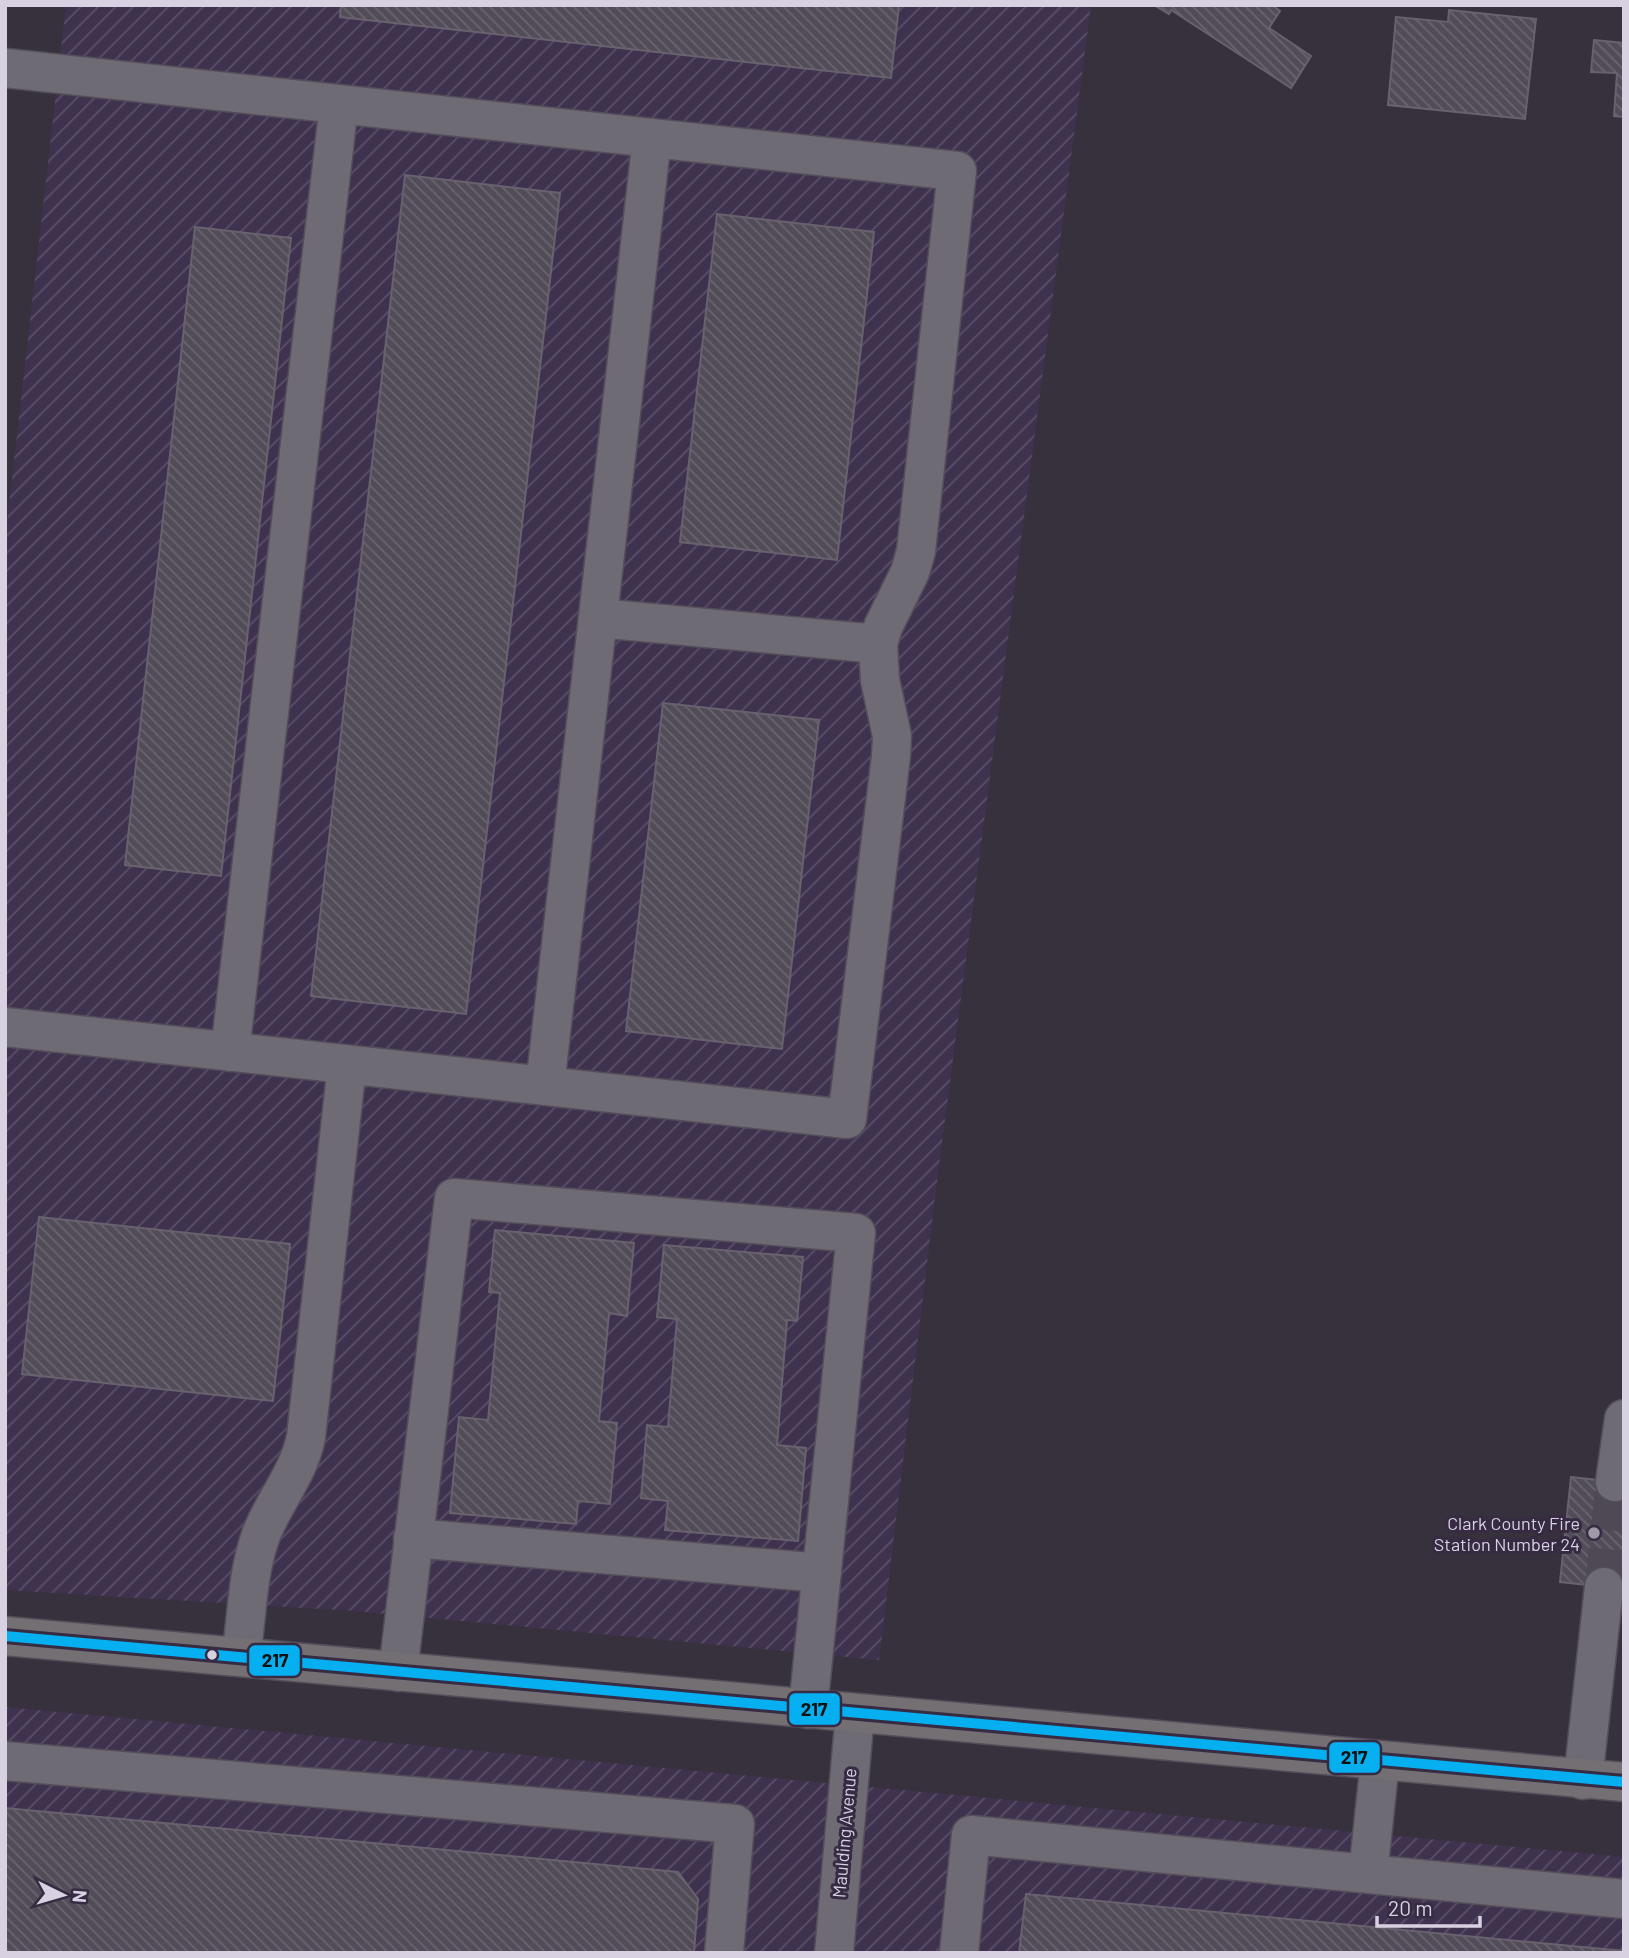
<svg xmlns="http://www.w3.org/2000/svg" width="1629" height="1958" font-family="Barlow,sans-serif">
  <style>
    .industrial { fill: url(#industrial-furrows) }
    .building { fill: url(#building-back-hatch); stroke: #68626e; stroke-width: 2 }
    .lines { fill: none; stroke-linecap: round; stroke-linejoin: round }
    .minor-tunnel { stroke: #4f4956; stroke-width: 38; stroke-dasharray: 38 19; stroke-linecap: butt }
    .minor-casing { stroke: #534e59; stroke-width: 41 }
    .major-casing { stroke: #534e59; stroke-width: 41 }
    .minor { stroke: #6f6b75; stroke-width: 38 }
    .major { stroke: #736f72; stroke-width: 38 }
    .bus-1-casing { stroke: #362b43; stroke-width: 16 }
    .bus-1 { stroke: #06aff0; stroke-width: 10 }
    .poi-dot { fill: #a099a8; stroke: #362b43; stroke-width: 2.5 }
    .bus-dot { fill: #d8d1e1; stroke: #362b43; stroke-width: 2.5 }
    .labels { text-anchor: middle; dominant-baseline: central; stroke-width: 6; stroke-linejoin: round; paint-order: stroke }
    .poi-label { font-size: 18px; fill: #d8d1e1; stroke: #362b43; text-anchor: end }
    .street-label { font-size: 18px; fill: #d8d1e1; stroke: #362b43 }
    .line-badge { stroke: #362b43; stroke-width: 2.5 }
    .pale-badge-label { font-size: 19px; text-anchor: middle; font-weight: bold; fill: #111 }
  </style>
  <defs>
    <pattern id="industrial-furrows" width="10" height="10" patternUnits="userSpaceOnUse" patternTransform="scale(1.75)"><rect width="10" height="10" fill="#3f324e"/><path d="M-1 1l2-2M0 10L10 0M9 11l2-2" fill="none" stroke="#5a4f67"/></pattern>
    <pattern id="building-back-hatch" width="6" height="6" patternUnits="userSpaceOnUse" patternTransform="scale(1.75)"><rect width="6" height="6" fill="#514c57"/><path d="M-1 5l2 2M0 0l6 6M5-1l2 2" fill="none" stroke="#69656f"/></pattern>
  </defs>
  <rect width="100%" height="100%" fill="#37313d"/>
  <path class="industrial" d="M 66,5 L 1091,5 L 937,1181 L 879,1660 L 355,1611 L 5,1590 L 5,540 Z
    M 5,1707 L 1624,1857 L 1624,1953 L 5,1953 Z"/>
  <path class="building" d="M 341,5 L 899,5 L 891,78 L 340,17 Z
    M 1154,5 L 1272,5 L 1280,11 L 1269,28 L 1311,56 L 1291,88 L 1171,10 L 1169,14 Z
    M 1449,10 L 1536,19 L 1525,119 L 1388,105 L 1396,17 L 1448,22 Z
    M 1594,40 L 1624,43 L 1624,117 L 1614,116 L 1617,73 L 1591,72 Z
    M 405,175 L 560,193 L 466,1014 L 311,996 Z
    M 717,214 L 874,232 L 837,560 L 680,542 Z
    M 195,227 L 291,238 L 221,876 L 125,865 Z
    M 663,703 L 819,720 L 782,1049 L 626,1031 Z
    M 39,1217 L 290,1244 L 273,1401 L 22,1374 Z
    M 495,1230 L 634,1243 L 627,1316 L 609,1313 L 599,1421 L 617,1423 L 610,1504 L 578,1501 L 576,1524 L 450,1513 L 459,1417 L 488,1420 L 500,1293 L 489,1292 Z
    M 664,1245 L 803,1257 L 797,1321 L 787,1320 L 777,1445 L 806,1448 L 798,1541 L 665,1530 L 668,1501 L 641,1498 L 647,1425 L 668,1427 L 677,1319 L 657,1317 Z
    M 1571,1477 L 1624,1483 L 1624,1589 L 1560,1582 Z
    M 5,1808 L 678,1872 L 698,1899 L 694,1953 L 5,1953 Z
    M 1026,1894 L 1624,1951 L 1624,1953 L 1019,1953 Z"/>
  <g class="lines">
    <path class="minor-tunnel" d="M 1604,1587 L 1615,1482"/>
    <defs>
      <path id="minor" d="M 5,68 L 957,171 L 916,551 L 910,572 L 883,627 L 878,644 L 880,680 L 892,736 L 891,756 L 847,1119 L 5,1027
        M 598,618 L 878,644
        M 230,1052 L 339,104
        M 545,1086 L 652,138
        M 1615,1482 L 1624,1419
        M 413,1538 L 822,1573
        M 241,1657 C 247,1618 247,1573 261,1535 C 274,1501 299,1473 306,1437 L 347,1065
        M 398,1672 L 454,1198 L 856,1233 L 808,1709
        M 5,1761 L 735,1824 L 724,1953
        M 1583,1780 L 1604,1587
        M 1368,1874 L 1380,1761
        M 834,1953 L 855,1713
        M 959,1953 L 971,1835 L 1624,1899"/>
      <path id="major" d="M 5,1636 L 1624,1782"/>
    </defs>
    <use href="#minor" class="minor-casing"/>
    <use href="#major" class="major-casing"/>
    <use href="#minor" class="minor"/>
    <use href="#major" class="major"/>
    <defs>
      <path id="bus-1" d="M 5,1636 L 1624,1782"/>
    </defs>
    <use href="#bus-1" class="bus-1-casing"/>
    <use href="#bus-1" class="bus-1"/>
  </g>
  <circle class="poi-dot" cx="1594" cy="1533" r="7"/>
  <circle class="bus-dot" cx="212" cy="1655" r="6"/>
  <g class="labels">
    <g class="poi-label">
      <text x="1580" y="1523">Clark County Fire<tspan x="1580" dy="21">Station Number 24</tspan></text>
    </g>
    <g class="street-label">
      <text transform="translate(844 1833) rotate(-85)">Maulding Avenue</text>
    </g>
  </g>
  <g class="line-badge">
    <rect x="248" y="1644" width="53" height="33" rx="7" fill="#06aff0"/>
    <rect x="788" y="1692" width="53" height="34" rx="7" fill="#06aff0"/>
    <rect x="1328" y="1741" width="53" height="33" rx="7" fill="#06aff0"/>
  </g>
  <g class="pale-badge-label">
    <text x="275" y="1667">217</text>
    <text x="814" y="1716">217</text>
    <text x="1354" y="1764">217</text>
  </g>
  <rect width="1629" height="1958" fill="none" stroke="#d8d1e1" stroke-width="14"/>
  <g transform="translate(63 1895) rotate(95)" stroke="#362b43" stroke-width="5" paint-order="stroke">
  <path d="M0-5L12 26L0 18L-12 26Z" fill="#d8d1e1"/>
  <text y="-10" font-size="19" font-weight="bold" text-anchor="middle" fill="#d8d1e1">N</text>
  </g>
  <path d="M1377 1916v10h103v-10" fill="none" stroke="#d8d1e1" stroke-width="3.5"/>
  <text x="1388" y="1916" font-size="21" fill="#d8d1e1" stroke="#362b43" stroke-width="5" paint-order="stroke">20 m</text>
</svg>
